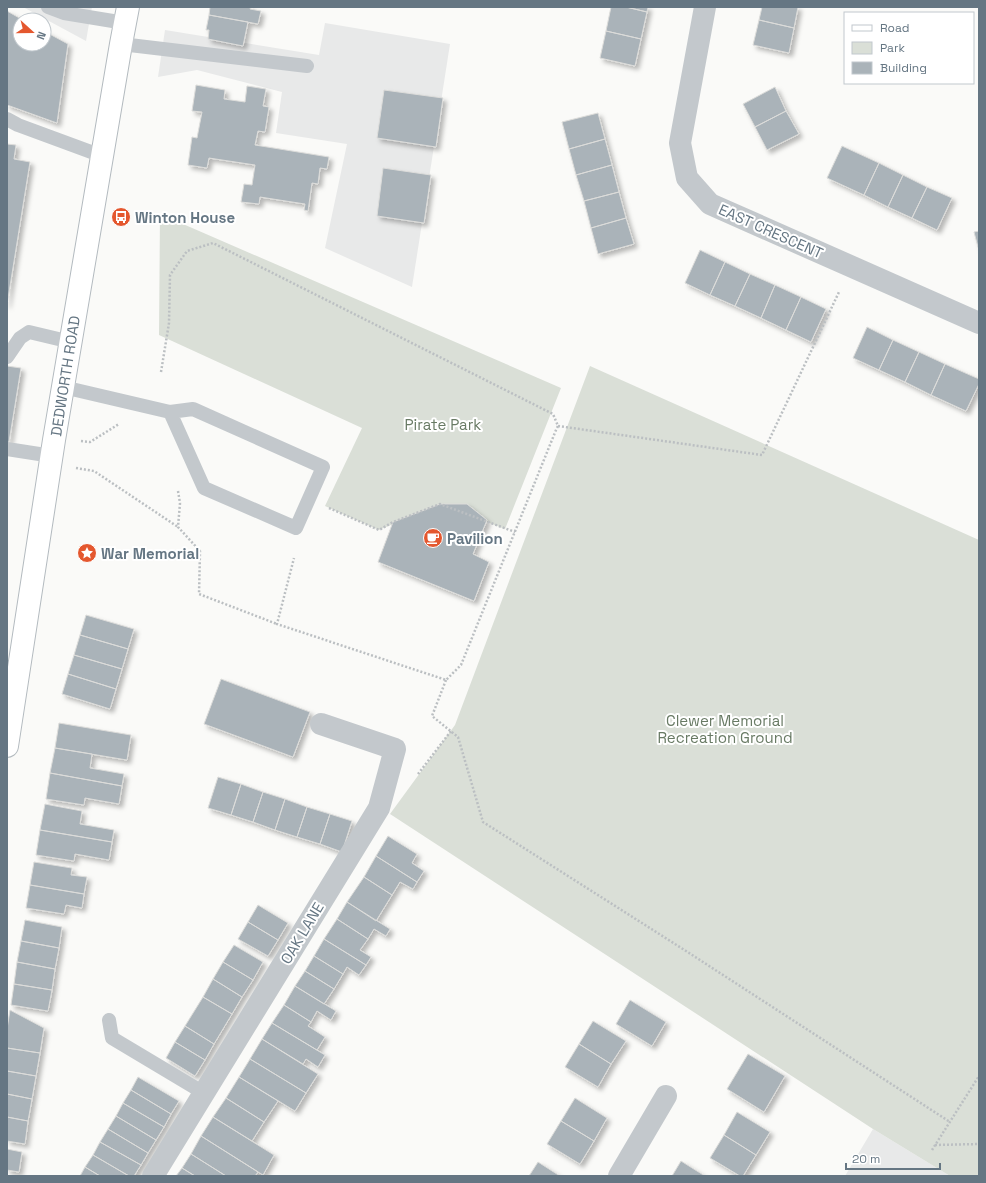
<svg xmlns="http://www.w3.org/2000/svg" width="986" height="1183" font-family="'Space Grotesk',sans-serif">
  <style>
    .built { fill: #e8e9e9 }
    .green { fill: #dadfd7 }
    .building { fill: #aab3b9; stroke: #dcdcda; filter: url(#shadow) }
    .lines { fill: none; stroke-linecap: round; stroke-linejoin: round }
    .secondary-casing { stroke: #b3babf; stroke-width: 24 }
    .path { stroke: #bbbfc2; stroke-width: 2.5; stroke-dasharray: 2 2; stroke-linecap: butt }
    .service { stroke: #c3c8cc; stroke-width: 14 }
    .minor { stroke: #c3c8cc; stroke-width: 22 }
    .secondary { stroke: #fff; stroke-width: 22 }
    .labels { text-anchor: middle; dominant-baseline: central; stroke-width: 4; stroke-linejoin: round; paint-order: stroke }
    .poi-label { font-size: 15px; font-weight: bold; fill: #657683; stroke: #fff; text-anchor: start }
    .street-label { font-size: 15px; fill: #657683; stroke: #fff }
    .park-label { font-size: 15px; fill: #687a64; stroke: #fff }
  </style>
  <defs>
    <filter id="shadow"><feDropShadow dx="3.5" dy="3.5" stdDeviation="2" flood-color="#0004"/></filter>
  </defs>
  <rect width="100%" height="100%" fill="#fafaf8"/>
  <path class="built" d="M 23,7 L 92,7 L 86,41 Z
    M 325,23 L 450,44 L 412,287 L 325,248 L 347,144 L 276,133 L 282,92 L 197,70 L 158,77 L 165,30 L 319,55 Z
    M 873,1129 L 950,1176 L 845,1176 Z"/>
  <path class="green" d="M 160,214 L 561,388 L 505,529 L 440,504 L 379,530 L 325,506 L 362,428 L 159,335 Z
    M 590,366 L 979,540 L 979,1176 L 950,1176 L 873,1129 L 390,814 L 455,725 Z"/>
  <path class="building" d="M 210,7 L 251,7 L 250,9 L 261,11 L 258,24 L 209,15 Z
    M 611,7 L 626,7 L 647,12 L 641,39 L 606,31 Z
    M 626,7 L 648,7 L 647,12 Z
    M 762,7 L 798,7 L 794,28 L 759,20 Z
    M 7,11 L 23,20 L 20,20 L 20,44 L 44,44 L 44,31 L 68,44 L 57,123 L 7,105 Z
    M 209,15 L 248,22 L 243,46 L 208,39 L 209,30 L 206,30 Z
    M 759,20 L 794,28 L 789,53 L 753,45 Z
    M 606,31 L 641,39 L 635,66 L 600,58 Z
    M 196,85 L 225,90 L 224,99 L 245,102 L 247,86 L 266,89 L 263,106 L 269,107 L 265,132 L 258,131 L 255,145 L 329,157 L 327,169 L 320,168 L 318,184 L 312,183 L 308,211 L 304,210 L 305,204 L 260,197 L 259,204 L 241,202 L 244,184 L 252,185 L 255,165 L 209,158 L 207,168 L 188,165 L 192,137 L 197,138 L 202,112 L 192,111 Z
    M 775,87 L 786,111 L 755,127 L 743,104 Z
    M 384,90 L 443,98 L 436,147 L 377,138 Z
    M 786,111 L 799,134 L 767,150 L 755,127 Z
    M 598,113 L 605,139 L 569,149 L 562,122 Z
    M 605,139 L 612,165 L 576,175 L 569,149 Z
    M 7,144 L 16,145 L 14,159 L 30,162 L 7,305 Z
    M 842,146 L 879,163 L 864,195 L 827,178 Z
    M 879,163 L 903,175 L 888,207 L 864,195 Z
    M 612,165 L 619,192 L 584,201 L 576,175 Z
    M 383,168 L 431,175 L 424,223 L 377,216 Z
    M 903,175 L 927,187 L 912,218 L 888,207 Z
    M 927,187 L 952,198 L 937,230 L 912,218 Z
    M 619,192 L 626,218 L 591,228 L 584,201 Z
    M 626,218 L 634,244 L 598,254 L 591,228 Z
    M 979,231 L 979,251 L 974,232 Z
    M 700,250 L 725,262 L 710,295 L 685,283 Z
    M 725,262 L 750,274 L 735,306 L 710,295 Z
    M 750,274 L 775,285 L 761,318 L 735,306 Z
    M 775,285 L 801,297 L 786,330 L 761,318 Z
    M 801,297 L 826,309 L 811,342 L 786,330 Z
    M 867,327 L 893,340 L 879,370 L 853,358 Z
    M 893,340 L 919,352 L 905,382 L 879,370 Z
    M 919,352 L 945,364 L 931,395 L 905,382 Z
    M 945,364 L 979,379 L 979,384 L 966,411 L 931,395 Z
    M 7,366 L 21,368 L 9,442 L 7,442 Z
    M 440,504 L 467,504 L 487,520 L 473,554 L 489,562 L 474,601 L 378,562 L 393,522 Z
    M 86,615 L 134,629 L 128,649 L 80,635 Z
    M 80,635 L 128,649 L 122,669 L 74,655 Z
    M 74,655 L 122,669 L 116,689 L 68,674 Z
    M 68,674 L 116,689 L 110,709 L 62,694 Z
    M 221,679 L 310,712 L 293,757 L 204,724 Z
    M 59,723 L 131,735 L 127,760 L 55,748 Z
    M 55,748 L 92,754 L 90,768 L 124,774 L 122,786 L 50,773 Z
    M 50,773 L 122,786 L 119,804 L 85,798 L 84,805 L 46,799 Z
    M 218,777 L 241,784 L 231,815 L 208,808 Z
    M 241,784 L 263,792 L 253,822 L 231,815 Z
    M 263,792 L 285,799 L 275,830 L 253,822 Z
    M 285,799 L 307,807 L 297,837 L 275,830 Z
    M 45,804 L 82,811 L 80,824 L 114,830 L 112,842 L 40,830 Z
    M 307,807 L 330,814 L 320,844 L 297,837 Z
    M 330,814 L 352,821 L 342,852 L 320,844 Z
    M 40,830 L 112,842 L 109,860 L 75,854 L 74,861 L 36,855 Z
    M 388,836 L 417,854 L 412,863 L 424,871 L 417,882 L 376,856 Z
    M 376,856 L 417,882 L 413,889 L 400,882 L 392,895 L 364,877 Z
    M 34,862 L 72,868 L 71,875 L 87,877 L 84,894 L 30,885 Z
    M 364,877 L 392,895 L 376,921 L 347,902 Z
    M 30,885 L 84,894 L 82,908 L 66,905 L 64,914 L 26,908 Z
    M 347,902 L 390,929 L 386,936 L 374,929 L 368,939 L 337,919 Z
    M 258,905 L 288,923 L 278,940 L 248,922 Z
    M 337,919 L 368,939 L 360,950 L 371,957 L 366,965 L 324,939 Z
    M 25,920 L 62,927 L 59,948 L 21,941 Z
    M 248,922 L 278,940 L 268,956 L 238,939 Z
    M 324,939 L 366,965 L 359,975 L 347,967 L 343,974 L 314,956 Z
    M 21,941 L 59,948 L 55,969 L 17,962 Z
    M 234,945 L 263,962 L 253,980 L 223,962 Z
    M 314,956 L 343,974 L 334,989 L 305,971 Z
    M 17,962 L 55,969 L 52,990 L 14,984 Z
    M 223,962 L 253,980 L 242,997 L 213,979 Z
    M 305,971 L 334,989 L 324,1004 L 295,986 Z
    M 213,979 L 242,997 L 232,1014 L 203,997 Z
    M 14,984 L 52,990 L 48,1011 L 11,1005 Z
    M 295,986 L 336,1011 L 331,1020 L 317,1011 L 311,1022 L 284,1005 Z
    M 203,997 L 232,1014 L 214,1044 L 185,1026 Z
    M 630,1000 L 666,1022 L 652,1046 L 616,1024 Z
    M 284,1005 L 311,1022 L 308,1026 L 325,1037 L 317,1050 L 272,1023 Z
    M 10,1010 L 44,1028 L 40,1053 L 7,1048 L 7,1029 Z
    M 593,1021 L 626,1041 L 611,1064 L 579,1044 Z
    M 272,1023 L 325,1055 L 318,1067 L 306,1059 L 303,1064 L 262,1039 Z
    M 185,1026 L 214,1044 L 205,1060 L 175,1042 Z
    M 262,1039 L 318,1074 L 306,1093 L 250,1059 Z
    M 175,1042 L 205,1060 L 195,1076 L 166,1058 Z
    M 579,1044 L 611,1064 L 598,1087 L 565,1067 Z
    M 7,1048 L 40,1053 L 36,1076 L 7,1071 Z
    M 748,1054 L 785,1076 L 764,1112 L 727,1089 Z
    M 250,1059 L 306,1093 L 295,1111 L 239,1077 Z
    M 7,1071 L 36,1076 L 32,1099 L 7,1094 Z
    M 138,1077 L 179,1101 L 171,1114 L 131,1090 Z
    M 239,1077 L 278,1101 L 264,1122 L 226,1098 Z
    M 131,1090 L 171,1114 L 164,1127 L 123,1103 Z
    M 7,1094 L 32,1099 L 28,1121 L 7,1117 Z
    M 226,1098 L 264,1122 L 252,1141 L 213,1117 Z
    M 575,1098 L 607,1118 L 594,1141 L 561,1121 Z
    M 123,1103 L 164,1127 L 156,1140 L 116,1116 Z
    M 737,1112 L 770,1132 L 756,1155 L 724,1135 Z
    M 116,1116 L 156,1140 L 148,1153 L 108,1129 Z
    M 7,1117 L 28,1121 L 25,1144 L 7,1141 Z
    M 213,1117 L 274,1155 L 263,1175 L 201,1136 Z
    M 561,1121 L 594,1141 L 580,1164 L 547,1144 Z
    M 108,1129 L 148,1153 L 141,1165 L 100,1142 Z
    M 724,1135 L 756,1155 L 743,1176 L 740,1176 L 710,1158 Z
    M 201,1136 L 258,1172 L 255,1176 L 226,1176 L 191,1154 Z
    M 100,1142 L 141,1165 L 134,1176 L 129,1176 L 93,1155 Z
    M 7,1149 L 22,1152 L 19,1172 L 7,1170 Z
    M 191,1154 L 226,1176 L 195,1176 L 182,1168 Z
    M 93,1155 L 129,1176 L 100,1176 L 85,1167 Z
    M 681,1161 L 705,1176 L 672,1176 Z
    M 538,1162 L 560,1176 L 529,1176 Z
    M 85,1167 L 100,1176 L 80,1176 Z
    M 182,1168 L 195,1176 L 176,1176 Z"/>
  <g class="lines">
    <defs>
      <path id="secondary" d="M 7,746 L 54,440 L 121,44 L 128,7"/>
    </defs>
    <use href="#secondary" class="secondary-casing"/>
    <path class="path" d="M 161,372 L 169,323 L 170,275 L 187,251 L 213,243 L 553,414 L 558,426 L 556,430 L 461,665 L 446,680 L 277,624 L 294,558
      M 558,426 L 762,455 L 839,292
      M 81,441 L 90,442 L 119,424
      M 76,468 L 94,471 L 178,527
      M 178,491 L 180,503 L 178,527 L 200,551 L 199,594 L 277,624
      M 329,508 L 379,530 L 393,522 L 440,504 L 515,532
      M 446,680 L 432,716 L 458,737 L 483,822 L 686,951 L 950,1122
      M 418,774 L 451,731
      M 935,1145 L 979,1144
      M 932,1150 L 979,1076"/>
    <path class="service" d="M 48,7 L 64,13 L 125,23
      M 121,44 L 307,66
      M 7,119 L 18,125 L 102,156
      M 7,357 L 20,338 L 29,332 L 71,342
      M 63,387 L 170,412 L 193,409 L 323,467 L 296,528 L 204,488 L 170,412
      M 7,449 L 52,456
      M 109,1020 L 112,1038 L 204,1093"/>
    <path class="minor" d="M 705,7 L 680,143 L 687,178 L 710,204 L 979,323
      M 153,1176 L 379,808 L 395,749 L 321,724
      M 619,1176 L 666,1096"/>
    <use href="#secondary" class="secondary"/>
  </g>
  <defs>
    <symbol id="bus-disc" viewBox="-11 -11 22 22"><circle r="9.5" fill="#e4572e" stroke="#fff"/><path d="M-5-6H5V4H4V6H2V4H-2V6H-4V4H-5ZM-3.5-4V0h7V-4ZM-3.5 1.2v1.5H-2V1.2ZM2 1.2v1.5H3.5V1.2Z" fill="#fff"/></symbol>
    <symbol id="cafe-disc" viewBox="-11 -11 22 22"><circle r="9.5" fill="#e4572e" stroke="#fff"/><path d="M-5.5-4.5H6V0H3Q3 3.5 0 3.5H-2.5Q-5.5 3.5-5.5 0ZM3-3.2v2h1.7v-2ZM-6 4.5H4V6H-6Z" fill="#fff"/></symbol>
    <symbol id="sight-disc" viewBox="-11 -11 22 22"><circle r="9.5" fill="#e4572e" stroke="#fff"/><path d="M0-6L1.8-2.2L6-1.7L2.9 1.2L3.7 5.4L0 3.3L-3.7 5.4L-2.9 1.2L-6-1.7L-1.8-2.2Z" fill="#fff"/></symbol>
  </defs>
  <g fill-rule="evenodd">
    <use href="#bus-disc" x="110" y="206" width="22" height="22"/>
    <use href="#cafe-disc" x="422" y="527" width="22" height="22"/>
    <use href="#sight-disc" x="76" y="542" width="22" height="22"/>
  </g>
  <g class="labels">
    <g class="poi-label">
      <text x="135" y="217">Winton House</text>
      <text x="447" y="538">Pavilion</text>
      <text x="101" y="553">War Memorial</text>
    </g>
    <g class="street-label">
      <text transform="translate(771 231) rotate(24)">EAST CRESCENT</text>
      <text transform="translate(65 376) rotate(-81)">DEDWORTH ROAD</text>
      <text transform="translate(302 933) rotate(-59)">OAK LANE</text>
    </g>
    <g class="park-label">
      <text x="443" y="424">Pirate Park</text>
      <text x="725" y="720">Clewer Memorial<tspan x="725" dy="17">Recreation Ground</tspan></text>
    </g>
  </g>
  <rect width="986" height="1183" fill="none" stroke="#657683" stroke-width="16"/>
  <rect x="844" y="12" width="130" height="72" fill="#ffffff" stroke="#c1c8cd"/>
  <rect x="852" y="25" width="20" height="6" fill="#ffffff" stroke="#c1c8cd"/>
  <text x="880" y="32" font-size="12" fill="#657683">Road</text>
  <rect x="852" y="42" width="20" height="12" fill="#dadfd7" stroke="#c1c8cd"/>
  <text x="880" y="52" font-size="12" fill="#657683">Park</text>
  <rect x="852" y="62" width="20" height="12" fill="#aab3b9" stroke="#c1c8cd"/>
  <text x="880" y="72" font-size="12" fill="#657683">Building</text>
  <g transform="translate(32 32) rotate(111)"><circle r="19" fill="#ffffff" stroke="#c1c8cd"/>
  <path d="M0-3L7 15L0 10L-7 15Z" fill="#e4572e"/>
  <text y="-6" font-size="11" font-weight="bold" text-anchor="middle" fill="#657683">N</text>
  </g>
  <path d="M846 1163v6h94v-6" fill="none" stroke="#657683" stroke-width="2"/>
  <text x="852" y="1163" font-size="12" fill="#657683" stroke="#ffffff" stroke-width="3" paint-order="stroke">20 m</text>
</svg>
